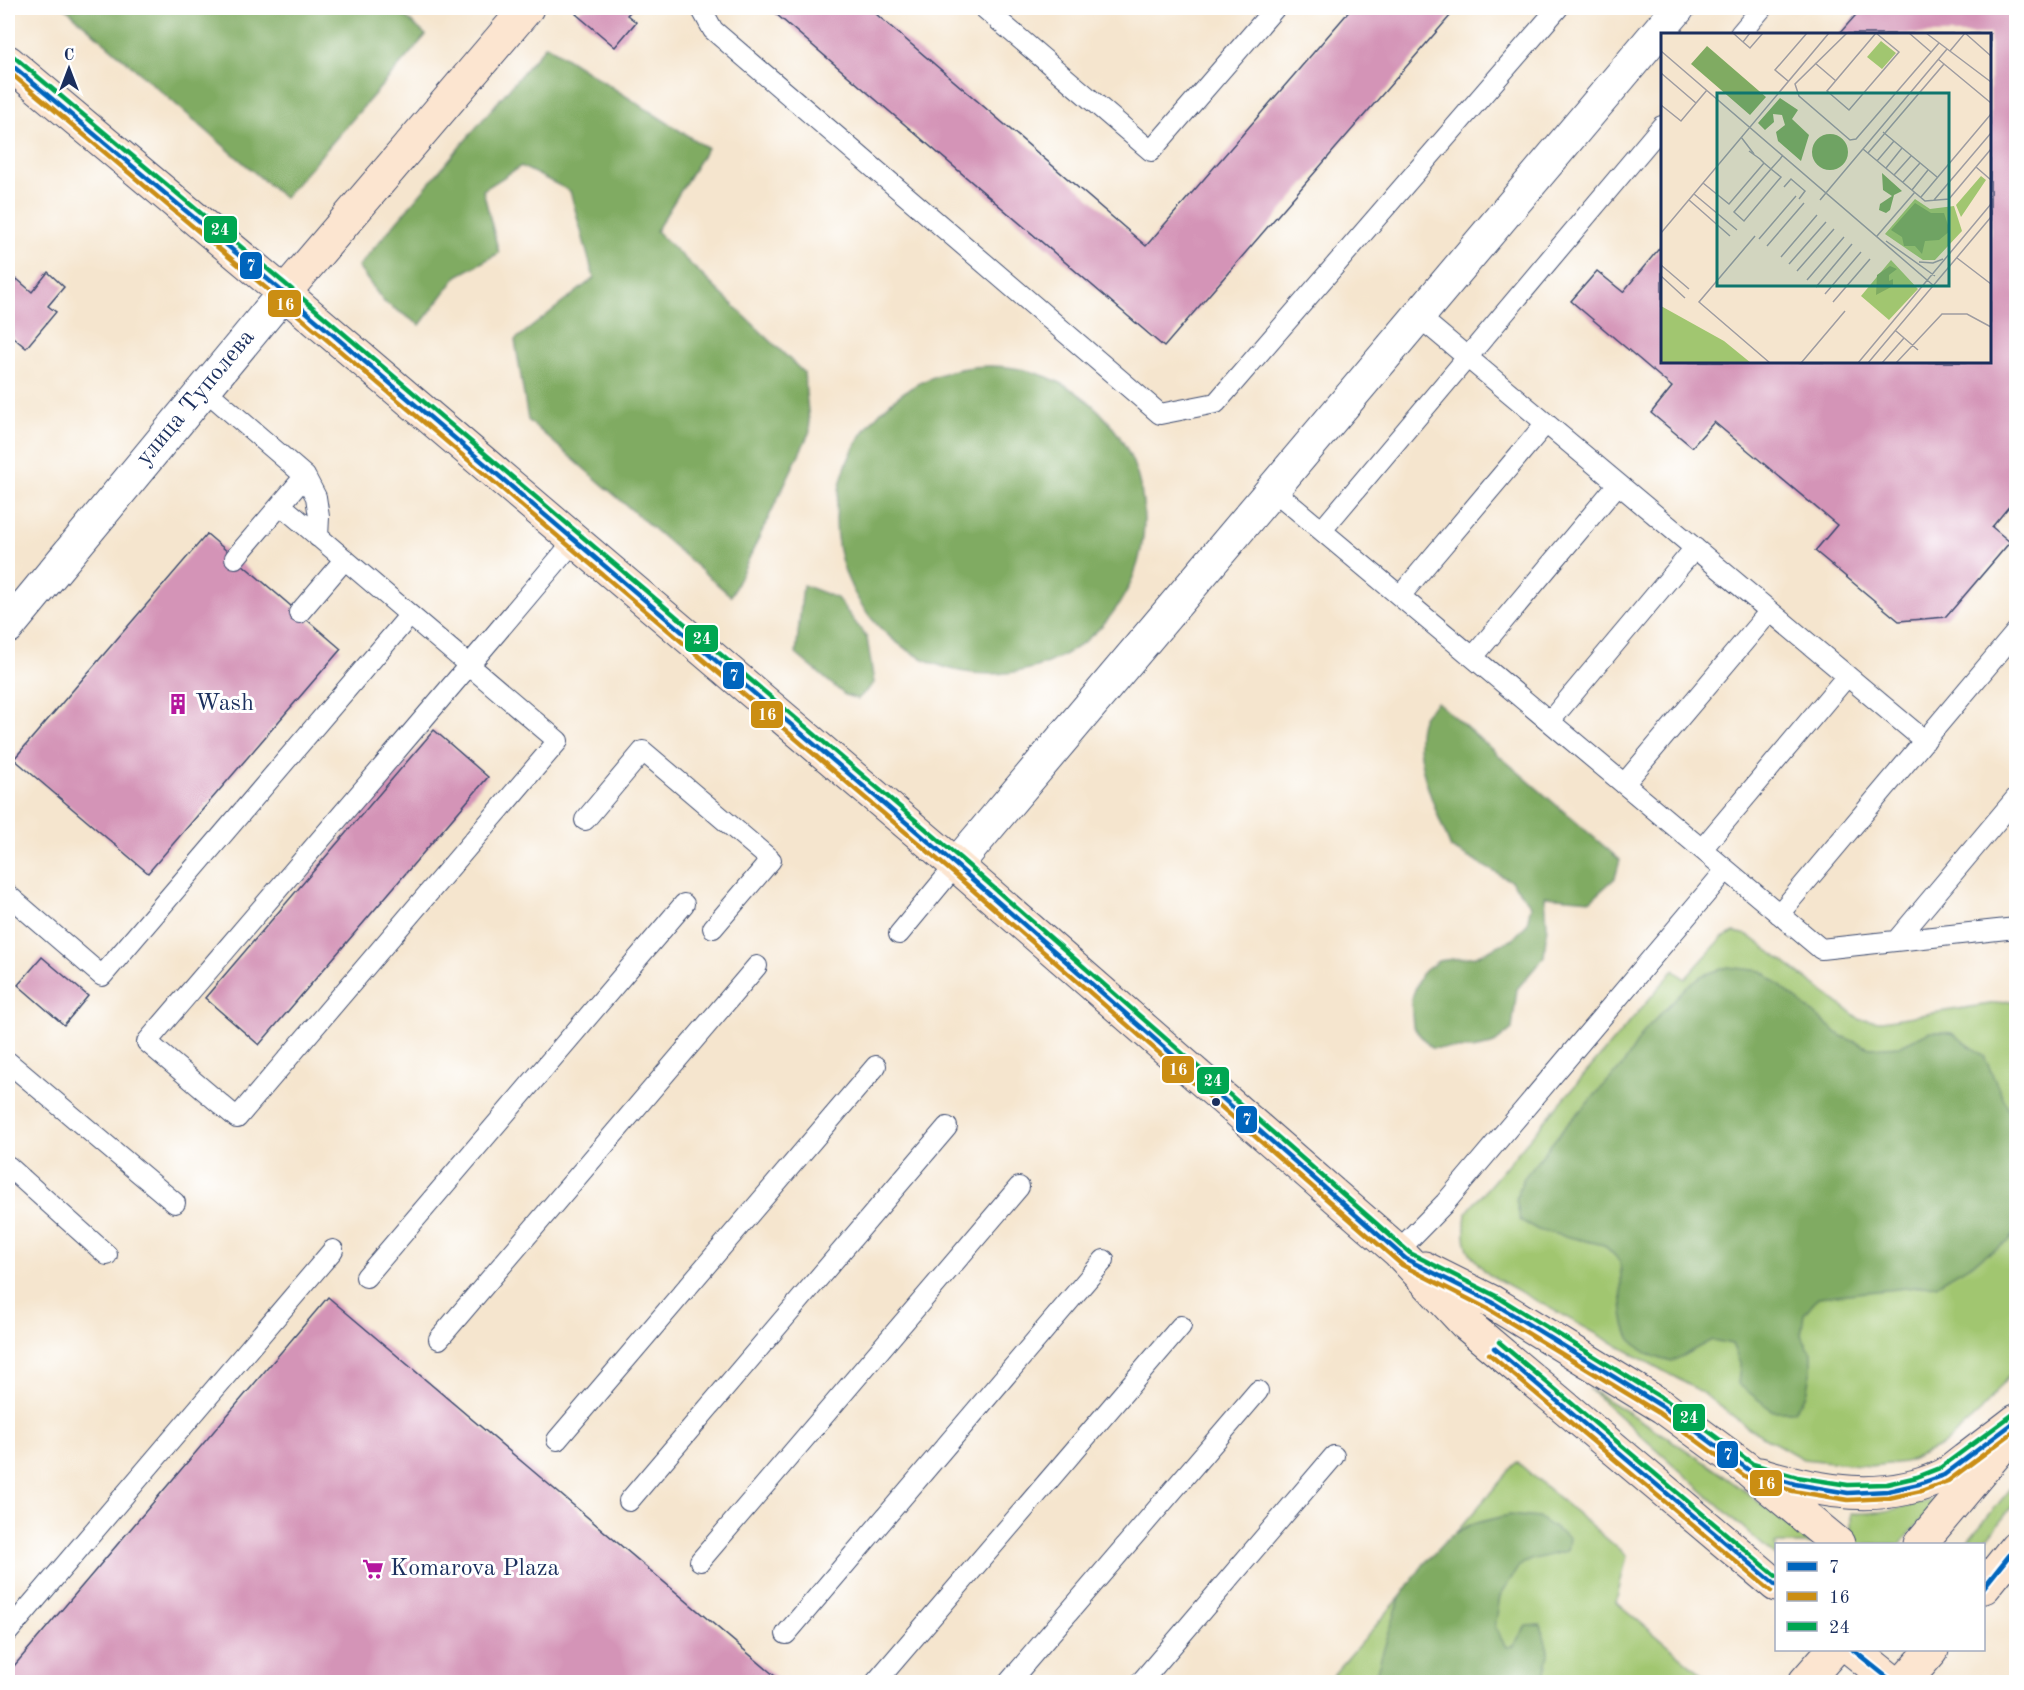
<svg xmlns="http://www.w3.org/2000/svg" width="2024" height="1690" font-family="'Old Standard TT',serif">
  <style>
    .green { fill: #a1c670; stroke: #5e7a67; stroke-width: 1.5 }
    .forest { fill: #80ab62; stroke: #4e6d60; stroke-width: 1.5 }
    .building { fill: #d494b7 }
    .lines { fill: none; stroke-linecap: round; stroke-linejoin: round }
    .lane-casing { stroke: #3c4a6f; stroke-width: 22 }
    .street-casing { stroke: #3c4a6f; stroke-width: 35 }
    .secondary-casing { stroke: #3c4a6f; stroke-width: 35 }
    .lane { stroke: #fff; stroke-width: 20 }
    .street { stroke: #fff; stroke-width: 33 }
    .secondary { stroke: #fce5d0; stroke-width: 33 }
    .bus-1-casing { stroke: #fff; stroke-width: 9 }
    .bus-2-casing { stroke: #fff; stroke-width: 9 }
    .bus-3-casing { stroke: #fff; stroke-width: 9 }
    .bus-1 { stroke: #0065bd; stroke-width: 4.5 }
    .bus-2 { stroke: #cb8e13; stroke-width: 4.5 }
    .bus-3 { stroke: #00a651; stroke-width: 4.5 }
    .bus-dot { fill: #1b2f5e; stroke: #fff; stroke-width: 2 }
    .labels { text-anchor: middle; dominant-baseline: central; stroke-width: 6; stroke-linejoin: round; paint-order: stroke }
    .street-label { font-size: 24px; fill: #1b2f5e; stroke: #fff }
    .poi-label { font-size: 24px; fill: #1b2f5e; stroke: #fff; text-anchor: start }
    .inset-road { fill: none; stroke: #9e9ca1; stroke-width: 1.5 }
    .view { fill: #0f766e; fill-opacity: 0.15; stroke: #0f766e; stroke-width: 3 }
    .inset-edge { fill: none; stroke: #1b2f5e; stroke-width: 3 }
    .line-badge { stroke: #fff; stroke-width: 2 }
    .badge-label { font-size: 16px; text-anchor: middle; font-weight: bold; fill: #fff }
  </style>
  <rect width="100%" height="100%" fill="#fff"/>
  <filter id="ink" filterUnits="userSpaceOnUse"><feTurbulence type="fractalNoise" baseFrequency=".0167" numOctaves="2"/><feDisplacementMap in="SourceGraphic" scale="12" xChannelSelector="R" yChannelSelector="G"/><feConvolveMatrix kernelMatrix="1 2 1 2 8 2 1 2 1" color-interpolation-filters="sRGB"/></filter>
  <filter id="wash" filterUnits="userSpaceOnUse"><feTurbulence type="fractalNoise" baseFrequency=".008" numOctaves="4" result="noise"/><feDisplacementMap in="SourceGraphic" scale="24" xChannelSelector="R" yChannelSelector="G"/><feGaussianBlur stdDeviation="1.35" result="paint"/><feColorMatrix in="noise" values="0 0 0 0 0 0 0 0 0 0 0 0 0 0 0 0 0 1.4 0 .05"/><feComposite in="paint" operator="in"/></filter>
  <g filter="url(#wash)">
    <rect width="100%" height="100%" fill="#f5e5ce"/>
    <path class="green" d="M 1734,932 L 1748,935 L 1861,1020 L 1882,1021 L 2016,1000 L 2016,1367 L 1981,1411 L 1943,1445 L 1905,1462 L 1870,1466 L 1803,1459 L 1752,1430 L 1698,1390 L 1488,1274 C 1466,1252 1462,1245 1466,1213 L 1674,970 L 1685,979 L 1722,938 Z
      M 1589,1389 C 1666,1435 1743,1485 1811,1544 L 1776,1544 L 1776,1557 Z
      M 1517,1462 L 1627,1556 L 1616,1602 L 1712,1682 L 1327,1682 Z
      M 2016,1482 L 2016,1502 L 1982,1544 L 1965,1544 Z
      M 1942,1496 L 1901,1544 L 1860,1544 L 1851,1537 L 1851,1513 C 1883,1515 1912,1505 1942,1496 Z"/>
    <path class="forest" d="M 65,8 L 395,8 L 426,35 L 284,198 Z
      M 546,45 L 707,148 L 656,231 L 804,373 L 810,431 L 731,596 L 528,420 L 515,340 L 594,278 L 570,191 L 521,166 L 483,190 L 499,253 L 457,276 L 420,325 L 384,302 L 358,267 Z
      M836 520a154 154 0 1 1 308 0a154 154 0 1 1-308 0Z
      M 803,585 L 837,598 L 867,638 L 874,683 L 858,699 L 845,695 L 796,654 Z
      M 1437,702 L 1620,860 L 1615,878 L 1591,900 L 1545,896 L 1547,926 L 1544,957 L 1517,989 L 1512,1029 L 1492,1045 L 1472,1049 L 1431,1048 L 1413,1027 L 1411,1000 L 1421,974 L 1438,961 L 1476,956 L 1513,939 L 1527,924 L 1531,905 L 1511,881 L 1451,848 C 1438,815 1409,754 1422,719 C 1424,713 1432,707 1437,702 Z
      M 1728,967 L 1762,971 L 1841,1036 L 1870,1048 L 1899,1046 L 1930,1031 L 1952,1033 L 1984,1056 L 2013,1119 L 2016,1132 L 2016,1232 L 2010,1241 L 1936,1285 L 1818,1297 L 1804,1314 L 1801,1335 L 1811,1353 L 1811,1374 L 1807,1394 L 1794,1411 L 1773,1411 L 1738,1384 L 1740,1364 L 1732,1344 L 1712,1340 L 1671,1362 C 1658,1358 1644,1354 1634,1343 C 1619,1328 1622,1281 1620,1261 L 1604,1245 L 1538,1230 L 1520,1220 L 1516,1199 L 1523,1179 L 1564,1128 L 1623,1065 L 1645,1030 L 1687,986 L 1703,975 Z
      M 1509,1515 L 1539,1518 L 1569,1538 L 1567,1551 L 1530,1560 L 1517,1569 L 1500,1596 L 1495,1628 L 1506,1647 L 1513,1646 L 1526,1626 L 1541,1625 L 1549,1654 L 1543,1682 L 1376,1682 L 1375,1677 L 1400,1598 L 1423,1565 L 1451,1535 L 1472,1524 Z"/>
    <g id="blocks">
      <path class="building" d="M 582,8 L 634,8 L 627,15 L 636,22 L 615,47 L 576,14 Z
        M 769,8 L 869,8 L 1146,246 L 1352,8 L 1457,8 L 1164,347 Z
        M 1862,8 L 2016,8 L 2016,498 L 1992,527 L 2010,542 L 1946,617 L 1899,621 L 1815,551 L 1837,525 L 1714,422 L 1692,447 L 1651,413 L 1672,387 L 1571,301 L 1597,271 L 1623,292 L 1662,245 L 1662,362 L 1990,362 L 1990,34 L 1839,34 Z
        M 48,272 L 64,287 L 48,306 L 56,312 L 26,348 L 8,333 L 8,290 L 17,279 L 32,292 Z
        M 207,534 L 341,649 L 148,873 L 14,759 Z
        M 434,730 L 488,777 L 259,1045 L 205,998 Z
        M 42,957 L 88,996 L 64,1025 L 18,985 Z
        M 328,1297 L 527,1466 L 782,1682 L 8,1682 L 8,1673 Z"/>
    </g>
  </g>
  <g filter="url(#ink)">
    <use href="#blocks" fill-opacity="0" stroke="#3c4a6f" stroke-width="1.5"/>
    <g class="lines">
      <defs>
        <path id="lane" d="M 701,8 L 713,30 L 1160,414 L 1216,403 L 1558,8
          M 984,8 L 1151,151 L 1275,8
          M 1740,34 L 1762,8
          M 1418,316 L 1925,741
          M 203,388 L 305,476 L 316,497 L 319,517 L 318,537
          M 1272,489 L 1821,949 L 2016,928
          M 281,505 C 373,583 465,662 558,741 L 237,1118 L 147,1042 C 290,875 433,709 574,541
          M 1322,530 L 1662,126
          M 235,558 L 305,476
          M 1400,596 L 1546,423
          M 299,613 L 345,559
          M 1473,657 L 1618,484
          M 1550,721 L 1695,548
          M 1624,784 L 1770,611
          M 585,820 L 643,751 L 771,860 L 713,928
          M 1702,849 L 1847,676
          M 8,895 L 102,976 L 410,615
          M 1779,914 L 2016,632
          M 899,934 L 956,865
          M 1896,941 L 2016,798
          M 8,1062 L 175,1203
          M 8,1166 L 107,1255
          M 1398,1251 L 1445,1203 L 1726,870
          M 366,1277 L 684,904
          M 439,1339 L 757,966
          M 557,1440 L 876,1066
          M 629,1501 L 947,1127
          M 700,1561 L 1019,1187
          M 8,1632 L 333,1250
          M 786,1634 L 1104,1260
          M 876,1682 L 1181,1326
          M 1009,1682 L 1258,1391
          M 1141,1682 L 1334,1456"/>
        <path id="street" d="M 8,627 L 284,293
          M 956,865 L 1678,8"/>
        <path id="secondary" d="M 8,62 L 284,293 L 956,865 L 1398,1251 L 1465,1323 L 1776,1585
          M 284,293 L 527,8
          M 1424,1268 L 1492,1302 L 1663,1407 L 1750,1471 L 1838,1544
          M 1760,1474 C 1819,1492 1884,1504 1943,1476 C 1951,1472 1958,1465 1965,1460 C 1982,1447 1999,1434 2016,1421
          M 1920,1544 L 1998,1451
          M 1984,1587 L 2016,1547
          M 1853,1650 L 1893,1682
          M 1805,1682 L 1833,1650
          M 1904,1682 L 1932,1650"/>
      </defs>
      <use href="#lane" class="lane-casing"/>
      <use href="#street" class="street-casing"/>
      <use href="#secondary" class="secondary-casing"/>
      <use href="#lane" class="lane"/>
      <use href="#street" class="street"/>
      <use href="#secondary" class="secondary"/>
      <defs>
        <path id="bus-1" d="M 8,62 L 284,293 L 956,865 L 1406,1259 L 1492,1302 L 1663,1407 L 1750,1471 L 1795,1484 L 1848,1493 L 1888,1491 L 1919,1484 L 1944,1475 L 2016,1421
          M 1494,1348 L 1776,1585
          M 1984,1587 L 2016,1547
          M 1853,1650 L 1893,1682"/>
        <path id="bus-2" d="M 8,71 L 279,299 L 951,871 L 1402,1265 L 1488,1309 L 1659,1413 L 1746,1477 L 1793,1491 L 1848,1500 L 1889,1498 L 1921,1491 L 1948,1481 L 2016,1430
          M 1489,1354 L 1771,1591"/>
        <path id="bus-3" d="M 13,56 L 289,287 L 961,859 L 1410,1253 L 1496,1296 L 1667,1401 L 1753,1464 L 1797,1477 L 1848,1485 L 1887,1484 L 1917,1477 L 1940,1468 L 2012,1415
          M 1499,1342 L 1776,1576"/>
      </defs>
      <use href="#bus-1" class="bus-1-casing"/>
      <use href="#bus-2" class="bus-2-casing"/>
      <use href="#bus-3" class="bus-3-casing"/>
      <use href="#bus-1" class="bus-1"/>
      <use href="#bus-2" class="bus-2"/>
      <use href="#bus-3" class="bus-3"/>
    </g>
  </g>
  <defs>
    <symbol id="building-bare" viewBox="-9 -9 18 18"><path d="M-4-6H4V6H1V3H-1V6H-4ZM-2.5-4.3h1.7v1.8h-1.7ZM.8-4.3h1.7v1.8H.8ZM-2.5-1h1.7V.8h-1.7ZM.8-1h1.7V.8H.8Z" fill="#b5179e" stroke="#fff" stroke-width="2.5" paint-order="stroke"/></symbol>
    <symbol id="supermarket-bare" viewBox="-9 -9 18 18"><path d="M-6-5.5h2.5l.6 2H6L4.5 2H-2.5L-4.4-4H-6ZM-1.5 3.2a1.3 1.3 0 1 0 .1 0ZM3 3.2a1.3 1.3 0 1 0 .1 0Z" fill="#b5179e" stroke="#fff" stroke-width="2.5" paint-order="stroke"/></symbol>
  </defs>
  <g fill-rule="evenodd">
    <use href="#building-bare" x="163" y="689" width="30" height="30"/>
    <use href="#supermarket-bare" x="358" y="1554" width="30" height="30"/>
  </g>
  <circle class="bus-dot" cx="1216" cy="1102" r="5"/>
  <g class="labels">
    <g class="street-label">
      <text transform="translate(196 398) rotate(-50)">улица Туполева</text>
    </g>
    <g class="poi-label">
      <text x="195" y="704">Wash</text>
      <text x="390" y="1569">Komarova Plaza</text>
    </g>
  </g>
  <g transform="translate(1661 33)">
    <rect width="330" height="330" fill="#f5e5ce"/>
    <path d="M 220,8 L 235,20 L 221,36 L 206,24 ZM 320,143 L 325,147 L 300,184 L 295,172 ZM 254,166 L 269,176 L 293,173 L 301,198 L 274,227 L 262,227 L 224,201 ZM 230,227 L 257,256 L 228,287 L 200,263 ZM 0,273 L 63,308 L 90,330 L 0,330 Z" fill="#a1c670"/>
    <path d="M 46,13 L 105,64 L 89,82 L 30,31 ZM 119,65 L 137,77 L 131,86 L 148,102 L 140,128 L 117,108 L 115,99 L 124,92 L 121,82 L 112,81 L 113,89 L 104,97 L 97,90 ZM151 119a18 18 0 1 1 36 0a18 18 0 1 1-36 0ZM 221,140 L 241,158 L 233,162 L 229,177 L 225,180 L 218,177 L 219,171 L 231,163 L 222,157 ZM 254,170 L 270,180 L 283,180 L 289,198 L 278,207 L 264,208 L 261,221 L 254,213 L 243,213 L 241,204 L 230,197 ZM 229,233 L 236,236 L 228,242 L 228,248 L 232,246 L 232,253 L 215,262 L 216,242 Z" fill="#80ab62"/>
    <path class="inset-road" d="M 72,0 L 82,9 L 89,0M 186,0 L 134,51 L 138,63 L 189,107 L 195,106 L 278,10M 215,0 L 238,19 L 188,77 L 166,58 ZM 248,0 L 270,19M 265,0 L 330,49M 82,9 L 89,15 L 102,0M 0,18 L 273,253M 289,18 L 304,0 L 330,23M 154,30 L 175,48M 283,31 L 330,70M 0,40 L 35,70M 127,48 L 114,37 L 146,0M 0,72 L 20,88 L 46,57M 222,99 L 276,144M 80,104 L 93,121M 202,116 L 264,168 L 288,166 L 330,116M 88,118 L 99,126 L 103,130 L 110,136 L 120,144 L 83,188 L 73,179 L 110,136 L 119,126 L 122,122M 207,120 L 283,31 L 277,26M 216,128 L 233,108M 315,134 L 330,147M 225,135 L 241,115M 233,142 L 250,123M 242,149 L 259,130M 42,150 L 68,171 L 103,130M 123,154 L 130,146 L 144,158 L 138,166M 251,157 L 267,137M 33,161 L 76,197M 260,164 L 330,81M 28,167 L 69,203M 159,167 L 286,16M 273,167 L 330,100M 0,200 L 168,0M 94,203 L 38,269 L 109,330M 216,203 L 254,159M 98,206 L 135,163M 225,208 L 274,243M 106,213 L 143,170M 120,224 L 156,182M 296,225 L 330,251M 258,229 L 272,230 L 282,226M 128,231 L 165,189M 0,232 L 28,256M 136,238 L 173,196M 0,243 L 24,265M 146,247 L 183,204M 155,254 L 191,211M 164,261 L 200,219M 172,269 L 209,226M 235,298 L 257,317M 140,330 L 184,278M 197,330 L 330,171M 207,330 L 330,184M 221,330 L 243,305M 235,330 L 281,281 L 306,281 L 330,294"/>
    <path class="view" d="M 56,60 L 288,60 L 288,253 L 56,253 Z"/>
    <rect width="330" height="330" class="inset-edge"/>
  </g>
  <g class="line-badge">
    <rect x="203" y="215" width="35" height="29" rx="6" fill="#00a651"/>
    <rect x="239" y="251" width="24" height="29" rx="6" fill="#0065bd"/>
    <rect x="267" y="289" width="35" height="29" rx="6" fill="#cb8e13"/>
    <rect x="684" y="624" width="35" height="29" rx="6" fill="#00a651"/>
    <rect x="722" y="661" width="23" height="29" rx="6" fill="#0065bd"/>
    <rect x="750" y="700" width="34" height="29" rx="6" fill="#cb8e13"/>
    <rect x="1161" y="1055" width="34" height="29" rx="6" fill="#cb8e13"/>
    <rect x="1196" y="1066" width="34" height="29" rx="6" fill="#00a651"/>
    <rect x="1235" y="1105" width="23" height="29" rx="6" fill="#0065bd"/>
    <rect x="1672" y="1403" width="34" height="29" rx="6" fill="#00a651"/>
    <rect x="1716" y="1440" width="23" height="29" rx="6" fill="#0065bd"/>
    <rect x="1749" y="1469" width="34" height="28" rx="6" fill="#cb8e13"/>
  </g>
  <g class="badge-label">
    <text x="220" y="235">24</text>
    <text x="251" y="271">7</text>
    <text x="285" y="310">16</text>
    <text x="702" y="644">24</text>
    <text x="734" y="681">7</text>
    <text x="767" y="720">16</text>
    <text x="1178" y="1075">16</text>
    <text x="1213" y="1086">24</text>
    <text x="1247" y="1125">7</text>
    <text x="1689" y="1423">24</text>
    <text x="1728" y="1460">7</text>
    <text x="1766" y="1489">16</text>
  </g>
  <rect width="2024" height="1690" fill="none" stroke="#fff" stroke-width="30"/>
  <rect x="1775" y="1543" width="210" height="108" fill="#ffffff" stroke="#a4acbf" stroke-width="1.5"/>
  <rect x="1787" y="1562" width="30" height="9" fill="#0065bd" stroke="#a4acbf" stroke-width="1.5"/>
  <text x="1829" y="1573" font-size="18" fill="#1b2f5e">7</text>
  <rect x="1787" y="1592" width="30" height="9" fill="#cb8e13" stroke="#a4acbf" stroke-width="1.5"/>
  <text x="1829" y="1603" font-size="18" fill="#1b2f5e">16</text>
  <rect x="1787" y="1622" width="30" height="9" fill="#00a651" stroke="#a4acbf" stroke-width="1.5"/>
  <text x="1829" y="1633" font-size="18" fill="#1b2f5e">24</text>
  <g transform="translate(69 69)" stroke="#ffffff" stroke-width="4.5" paint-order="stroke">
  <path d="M0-4.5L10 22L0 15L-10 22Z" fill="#1b2f5e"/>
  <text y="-9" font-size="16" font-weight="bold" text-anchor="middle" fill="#1b2f5e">С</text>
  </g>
</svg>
